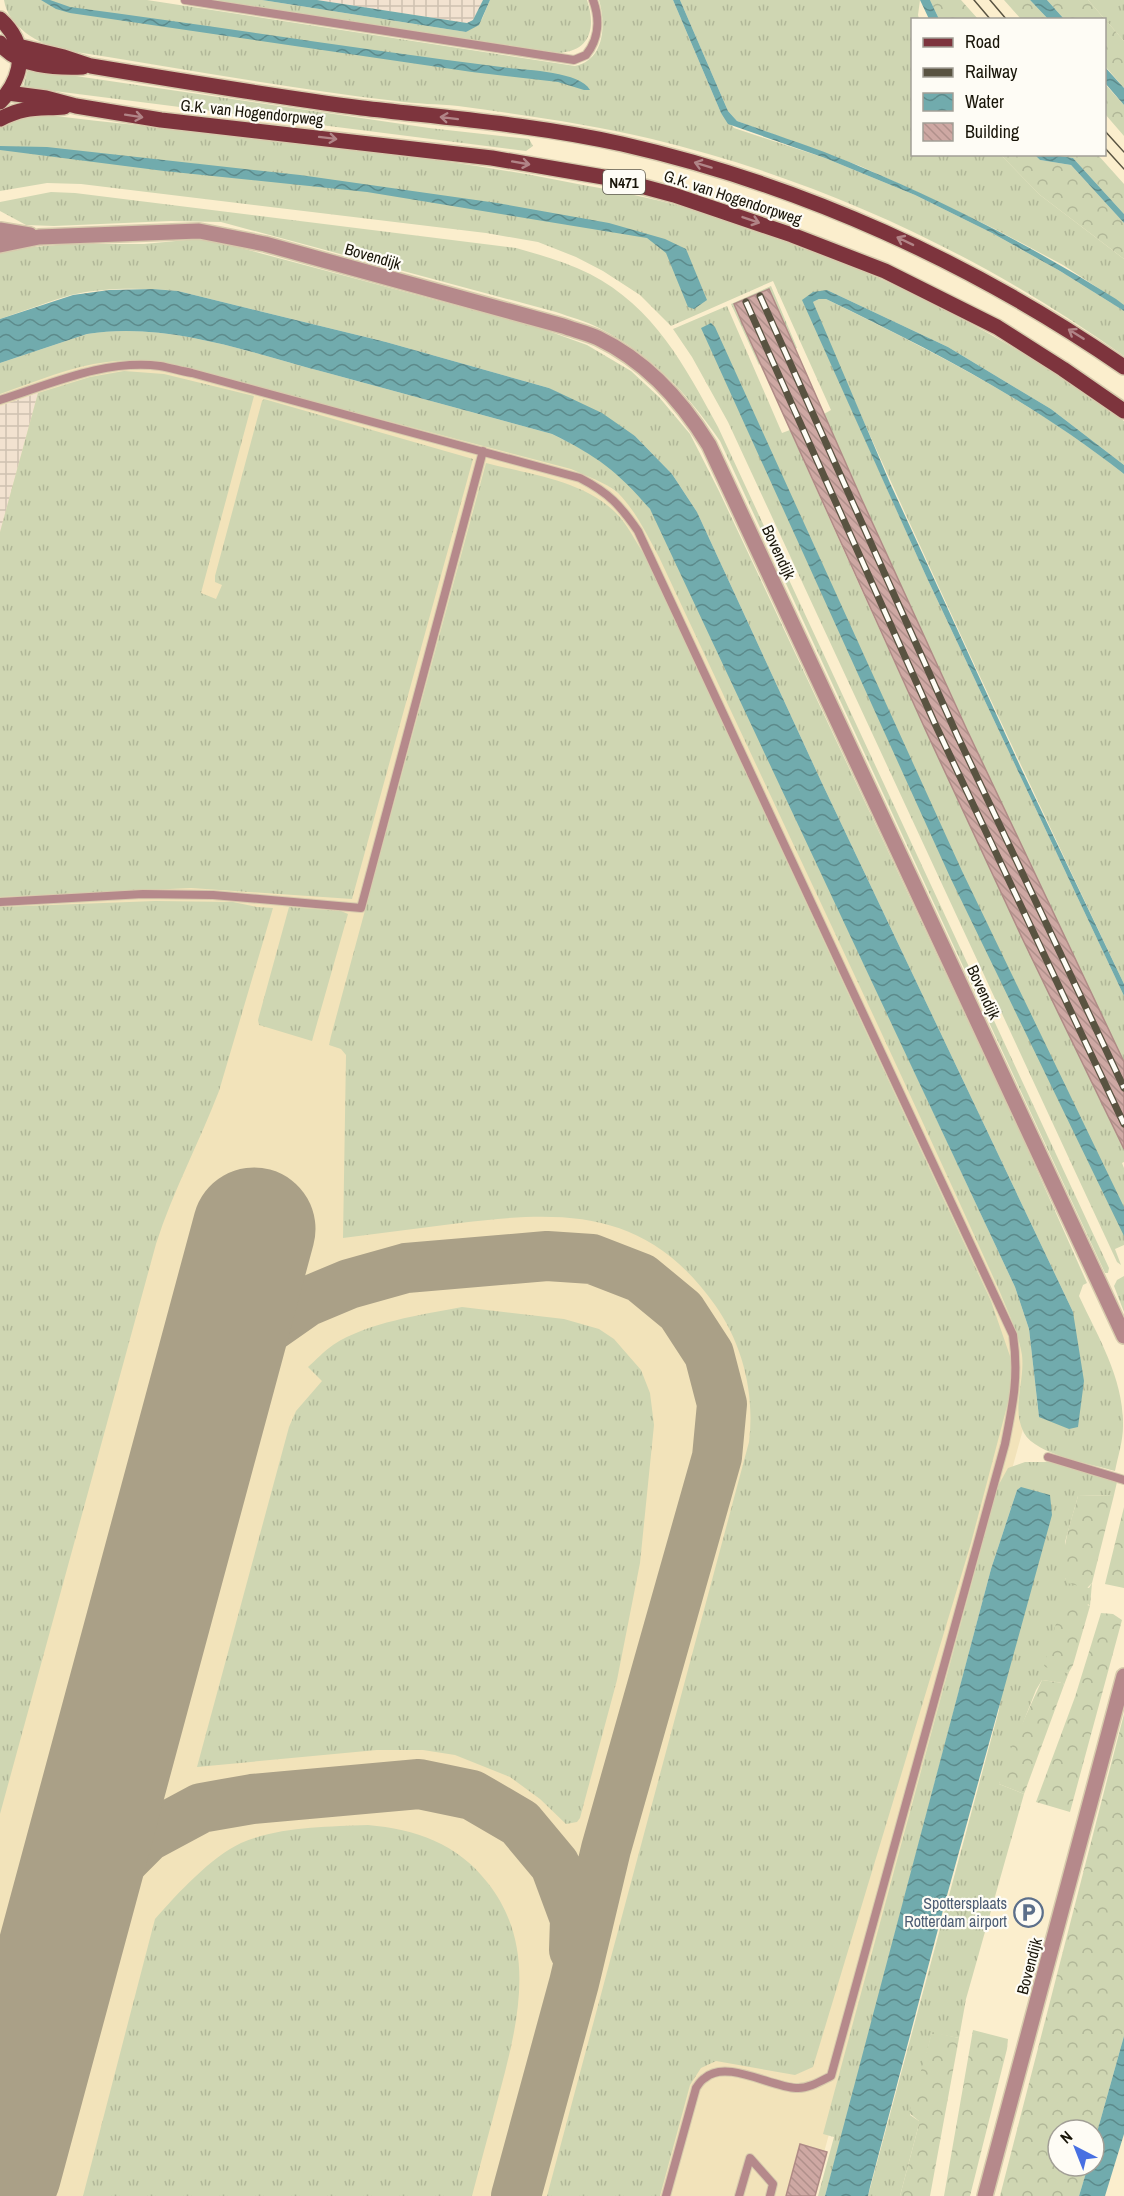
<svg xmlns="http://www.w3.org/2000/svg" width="1124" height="2196" font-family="'Archivo Narrow',sans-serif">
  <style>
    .built { fill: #f2e3ba }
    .industrial { fill: url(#industrial-grid) }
    .grass { fill: url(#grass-tufts) }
    .forest { fill: url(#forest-crowns) }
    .water { fill: url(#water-waves) }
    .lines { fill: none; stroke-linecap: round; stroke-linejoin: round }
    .taxiway { stroke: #aaa087; stroke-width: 50 }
    .runway { stroke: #aaa087; stroke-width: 123 }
    .building { fill: url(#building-back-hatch); stroke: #af8b86; stroke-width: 1.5 }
    .service-casing { stroke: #d7cbad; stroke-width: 10 }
    .minor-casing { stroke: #d7cbad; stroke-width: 18 }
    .primary-casing { stroke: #d7cbad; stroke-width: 18 }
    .service { stroke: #b5898b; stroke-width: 8 }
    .minor { stroke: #b5898b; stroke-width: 15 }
    .primary { stroke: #7d343d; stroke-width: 15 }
    .tram { stroke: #595341; stroke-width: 1.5 }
    .rail-casing { stroke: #595341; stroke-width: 7 }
    .rail { stroke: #fefcf5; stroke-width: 4.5; stroke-dasharray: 14; stroke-linecap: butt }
    .oneway { stroke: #b18487 }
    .labels { text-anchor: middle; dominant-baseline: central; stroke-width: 4.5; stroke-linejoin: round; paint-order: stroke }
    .shield { fill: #fefcf5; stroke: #5d5a4f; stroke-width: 1.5 }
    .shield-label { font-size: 15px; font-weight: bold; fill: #181408 }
    .street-label { font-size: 16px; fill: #181408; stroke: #fefcf5 }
    .service-label { font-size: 16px; fill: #4e5e75; stroke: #fefcf5; text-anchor: end }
  </style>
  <defs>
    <pattern id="industrial-grid" width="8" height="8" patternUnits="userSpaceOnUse" patternTransform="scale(1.5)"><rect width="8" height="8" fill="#f2e2d0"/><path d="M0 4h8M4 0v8" fill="none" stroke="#cfc1b1"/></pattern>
    <pattern id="grass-tufts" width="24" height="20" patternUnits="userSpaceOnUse" patternTransform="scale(1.5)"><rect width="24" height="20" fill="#cfd6b2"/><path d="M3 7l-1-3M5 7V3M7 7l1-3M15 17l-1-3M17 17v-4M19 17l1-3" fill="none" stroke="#b1b798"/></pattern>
    <pattern id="forest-crowns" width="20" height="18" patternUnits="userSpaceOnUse" patternTransform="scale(1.5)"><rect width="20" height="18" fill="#cfd6b2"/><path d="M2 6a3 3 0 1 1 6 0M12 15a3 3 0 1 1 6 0" fill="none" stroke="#b1b798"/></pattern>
    <pattern id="water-waves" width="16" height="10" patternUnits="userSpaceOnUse" patternTransform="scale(1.5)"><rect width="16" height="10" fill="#71abad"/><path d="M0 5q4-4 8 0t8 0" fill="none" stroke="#5c8a8b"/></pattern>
    <pattern id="building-back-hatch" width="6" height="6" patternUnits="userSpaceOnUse" patternTransform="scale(1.5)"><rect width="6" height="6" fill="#cea8a3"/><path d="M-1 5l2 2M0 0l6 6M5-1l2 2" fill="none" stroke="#b0908b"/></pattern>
  </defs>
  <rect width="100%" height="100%" fill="#fbeecd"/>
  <path class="built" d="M 81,343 L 559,450 L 637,507 L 1009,1290 L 1033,1393 L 812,2196 L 0,2196 L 0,372 Z"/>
  <path class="industrial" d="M 317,0 L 483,0 L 473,20 L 467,23 Z
    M 38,393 L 0,532 L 0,406 Z"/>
  <path class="grass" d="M 4,0 L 147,0 L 575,66 C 605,60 606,24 599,0 L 673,0 L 721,113 L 734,128 L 825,158 L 915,195 L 992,233 L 1060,271 L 1124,311 L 1124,356 C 982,255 822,180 652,139 C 589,124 523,115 458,106 C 438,104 417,104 396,101 C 285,88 174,67 63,50 C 39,44 8,27 4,0 Z
    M 213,0 L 262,0 L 466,32 L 482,19 L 490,0 L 587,0 C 596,27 591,51 559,53 Z
    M 680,0 L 920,0 L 918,15 L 919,19 L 912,20 L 912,154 L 1001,155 L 1040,195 L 1124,259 L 1124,305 L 1063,265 L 995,229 L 917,192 L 860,166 L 737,121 L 728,111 Z
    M 1088,0 L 1124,0 L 1124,41 Z
    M 28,69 L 429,128 L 529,139 L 533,146 L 526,151 L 23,87 Z
    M 39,114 C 210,135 383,147 552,179 C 593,187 635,194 676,205 C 834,248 992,323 1124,421 L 1124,465 L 1051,409 L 948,347 L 827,290 L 803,300 L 926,576 L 1124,996 L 1124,1062 C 1021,847 921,632 824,414 L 831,410 L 773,281 L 671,326 L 640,295 L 603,271 L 576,257 L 538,242 L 486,233 L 81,184 L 47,183 L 0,191 L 0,128 L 19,117 Z
    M 51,192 L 75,193 L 516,248 C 541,255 566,262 590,274 C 654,307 685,366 718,427 L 1109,1268 L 1108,1273 L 1105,1273 L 720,441 C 687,393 652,355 599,328 C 586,321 570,317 556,312 L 221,222 L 171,221 L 54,226 L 26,225 L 0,211 L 0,202 Z
    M 197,239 L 222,243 L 357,279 L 540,328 L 587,345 L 631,371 L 659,397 L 690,434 L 719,491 L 1020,1132 L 1087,1283 L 1083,1285 L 1079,1296 C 1098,1337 1124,1379 1123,1426 C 1123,1441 1118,1456 1115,1471 C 1092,1464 1036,1455 1024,1433 C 1011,1408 1025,1383 1022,1355 C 1018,1332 1008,1312 999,1290 C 889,1045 773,802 659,557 C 647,535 636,511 618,493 C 605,482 586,476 571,469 L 181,367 C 157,364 131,358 107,362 C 71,366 35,382 0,394 L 0,363 L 87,334 C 165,321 249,352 324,372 C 400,393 476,413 552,434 C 590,452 627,474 650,509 C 660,523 666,540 673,555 L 1015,1287 L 1029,1329 L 1039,1417 L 1073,1312 L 821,781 L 697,512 L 672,474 L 635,436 L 549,388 L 386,342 L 178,291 C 143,288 105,287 71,295 C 47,302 24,311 0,319 L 0,250 L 68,244 L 144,244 Z
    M 771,286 L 797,348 L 795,349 L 769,289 L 735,303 L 760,364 L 759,365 L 731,304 Z
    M 819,299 L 826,299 C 932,351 1030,400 1124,474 L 1124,984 C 1017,759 913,533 812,306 L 813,302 Z
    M 727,306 L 782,433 L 790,430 C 897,672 1009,911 1124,1149 L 1124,1162 L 1122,1163 L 1124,1168 L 1124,1245 L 1115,1249 L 1121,1265 L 1117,1262 L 728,422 L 692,357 L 673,329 Z
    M 124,371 L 164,374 L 254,396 L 201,593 L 216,599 L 222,585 L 215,582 L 215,576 L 262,401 L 264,399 L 473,459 L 352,899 L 191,888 L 0,897 L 0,532 L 38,393 L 90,377 Z
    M 486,463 C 528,474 582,480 615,512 C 627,523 635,541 644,554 L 991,1301 L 1011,1359 L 1011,1391 L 971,1543 L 813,2067 L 795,2075 L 716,2061 L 701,2068 L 690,2085 L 660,2196 L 547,2196 L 749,1442 C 755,1394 743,1345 715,1305 C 647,1209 566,1210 460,1223 C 421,1228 382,1233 343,1238 L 346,1055 L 341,1049 L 329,1045 L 331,1036 Z
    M 155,901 L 233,902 L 257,907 L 273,908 L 219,1091 C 199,1143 173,1191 156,1244 L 0,1814 L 0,907 Z
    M 289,907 L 341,911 L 348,914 L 312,1041 L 259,1025 L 258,1020 Z
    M 1124,1276 L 1124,1312 L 1114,1286 L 1117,1280 Z
    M 462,1307 L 564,1319 L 599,1329 L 614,1339 L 641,1370 L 650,1393 L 654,1425 L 640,1563 L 617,1680 L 580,1818 L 577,1822 L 566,1824 L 540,1799 L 510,1777 L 455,1755 L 423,1750 L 377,1750 L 197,1767 L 289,1427 L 296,1411 L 322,1381 L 308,1367 C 316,1360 324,1351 333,1345 C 368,1322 421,1315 462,1307 Z
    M 1025,1462 L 1049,1462 L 1117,1482 L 1114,1495 L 1078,1496 L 1065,1542 L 1065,1579 L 1089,1588 L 1092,1583 L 1090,1606 L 1088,1604 L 1066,1673 L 1069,1672 L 1064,1685 L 1063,1683 L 1042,1680 L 1036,1690 L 999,1784 L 1024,1794 L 966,1999 L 959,2038 L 932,2033 L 910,2115 L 919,2121 L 919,2124 L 900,2196 L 868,2196 L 999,1710 L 1017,1490 L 991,1569 L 842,2135 L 825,2196 L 818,2196 L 834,2137 L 823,2134 L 998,1486 L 1008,1468 Z
    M 368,1825 C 415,1829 458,1844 487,1882 C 537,1944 519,2020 500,2091 C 491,2126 481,2161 472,2196 L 83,2196 L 155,1919 C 177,1894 211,1857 241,1843 C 281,1826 326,1827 368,1825 Z"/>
  <path class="forest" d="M 930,0 L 961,0 L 978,19 L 939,19 Z
    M 1004,0 L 1030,0 L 1048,19 L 1021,19 Z
    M 1047,0 L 1088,0 L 1124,41 L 1124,88 L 1105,66 L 1104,20 L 1064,19 Z
    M 1104,83 L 1124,105 L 1124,136 L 1105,114 Z
    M 1001,155 L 1035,155 L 1040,160 L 1071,165 L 1124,223 L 1124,259 L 1040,195 Z
    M 1054,155 L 1098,155 L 1124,184 L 1124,214 L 1073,158 Z
    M 1114,1495 L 1092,1583 L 1087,1588 L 1067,1583 C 1056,1560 1072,1519 1078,1496 Z
    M 1124,1507 L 1124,1588 L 1105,1584 Z
    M 1067,1598 L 1090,1606 L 1073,1665 L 1069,1672 L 1066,1673 L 1045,1667 L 1044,1665 L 1062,1603 Z
    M 1101,1613 L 1113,1614 L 1122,1620 L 1070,1812 L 1036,1802 L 1075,1697 Z
    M 1042,1680 L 1063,1683 L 1064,1685 L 1024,1794 L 999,1784 L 1003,1766 Z
    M 1124,1714 L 1124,2036 L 1094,2143 L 1094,2130 L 1058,2130 L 1058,2166 L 1088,2166 L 1079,2196 L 1000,2196 Z
    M 973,2030 L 1008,2039 L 1007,2049 L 970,2196 L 944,2196 Z
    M 932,2032 L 959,2038 L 930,2196 L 900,2196 L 919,2124 L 919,2121 L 909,2113 Z"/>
  <path class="water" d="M 41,0 L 50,0 L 70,7 C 216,26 362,50 509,68 C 527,70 581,72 590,90 L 584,90 L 558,82 L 472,72 L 70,13 L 56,9 Z
    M 262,0 L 317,0 L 467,23 L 473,20 L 483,0 L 490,0 L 479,25 L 466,32 Z
    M 673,0 L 680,0 L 728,111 L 737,121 C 778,136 821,149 861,167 C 950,204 1035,248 1116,299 L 1124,305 L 1124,311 L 1060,271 L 992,233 L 915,195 L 825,158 L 728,124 L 721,113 Z
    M 920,0 L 930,0 L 939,19 L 929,19 Z
    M 1030,0 L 1047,0 L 1064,19 L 1048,19 Z
    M 1104,66 L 1124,88 L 1124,105 L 1105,83 Z
    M 0,146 L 47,147 L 300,175 L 497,203 L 609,223 L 665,239 L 686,249 L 707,300 L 694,309 L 688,307 L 666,253 L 647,238 L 367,192 L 164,171 L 0,150 Z
    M 1035,155 L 1054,155 L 1073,158 L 1124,214 L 1124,223 L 1071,165 L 1040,160 Z
    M 153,289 L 178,291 L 386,342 L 549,388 L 602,413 L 635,436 L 672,474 L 697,512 L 821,781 L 1073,1312 L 1084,1381 L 1078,1427 L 1069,1429 L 1039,1417 L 1029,1329 L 1015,1287 L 650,509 C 617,471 597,456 552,434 C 476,413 400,393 324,372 C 249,352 165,321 87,334 L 0,363 L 0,319 L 73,295 L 109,290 Z
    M 827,290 L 948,347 L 1051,409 L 1124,465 L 1124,474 C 1031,401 932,350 826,299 L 819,299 L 813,302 L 890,483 L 1021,768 L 1124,984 L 1124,996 L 926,576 L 802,300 L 813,292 Z
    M 711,323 L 715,327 L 962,871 L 1124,1207 L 1124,1236 L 950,877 L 701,328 Z
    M 1021,1487 L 1050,1495 L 1052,1515 L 946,1899 L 870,2187 L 868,2196 L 825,2196 L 991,1569 L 1017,1490 Z
    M 1124,2036 L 1124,2134 L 1105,2196 L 1079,2196 L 1088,2166 L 1094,2166 L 1094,2143 Z"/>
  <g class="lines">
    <path class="taxiway" d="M 194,1451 L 234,1371 L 266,1330 L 306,1302 L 349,1284 L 406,1268 L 547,1256 L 592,1259 L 641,1278 L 681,1311 L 709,1354 L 722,1404 L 717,1457 L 606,1849 L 574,1983 L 516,2196
      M 48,1995 L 76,1933 L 107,1877 L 147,1837 L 201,1808 L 252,1799 L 419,1784 L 472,1795 L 520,1823 L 555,1865 L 575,1919 L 574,1950"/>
    <path class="runway" d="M 0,2171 L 254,1229"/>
  </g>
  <path class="building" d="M 769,289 L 862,500 L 967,730 L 1124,1062 L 1124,1149 L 1024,942 L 926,731 L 743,325 L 734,304 Z
    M 800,2144 L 827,2152 L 815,2196 L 786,2196 Z"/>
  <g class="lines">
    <defs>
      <path id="service" d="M 185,0 L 574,60 L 586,55 C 599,39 600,19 593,0
        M 0,400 C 51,384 105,359 160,366 C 171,368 181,371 192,373 L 580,478 C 609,493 620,505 638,531 L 1013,1335 C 1019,1376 1013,1404 1005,1444 L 831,2076 C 821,2081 808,2089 796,2088 C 771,2087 726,2059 705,2078 C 701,2080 698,2085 696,2088 L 666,2196
        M 0,902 L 143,894 L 213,895 L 361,908 L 483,451
        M 1048,1457 L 1124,1480
        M 739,2196 L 750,2158 L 773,2184 L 770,2196"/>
      <path id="minor" d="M 0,230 L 30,235
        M 0,245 L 39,237 L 199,231 L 265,244 L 563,326 C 574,330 587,333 598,338 C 646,361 682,401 709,445 L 1124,1336
        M 985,2196 L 1124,1676"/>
      <path id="primary" d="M 0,19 C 28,44 24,76 0,102
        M 0,43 C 17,67 57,68 83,67
        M 18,46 L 64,57 L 91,66 C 181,81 271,96 362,108 C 448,118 537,125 622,144 C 802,185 973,263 1124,367
        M 8,93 L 46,98 L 76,106 L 161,120 L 492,158 L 615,179 L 674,195 L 792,235 L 885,271 L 997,327 L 1063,369 L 1124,411
        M 0,119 C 25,106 37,109 64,107"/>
    </defs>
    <use href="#service" class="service-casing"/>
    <use href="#minor" class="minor-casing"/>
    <use href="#primary" class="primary-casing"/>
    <use href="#service" class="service"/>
    <use href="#minor" class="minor"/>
    <use href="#primary" class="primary"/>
    <path class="tram" d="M 974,0 L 991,20
      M 990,0 L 1007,20
      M 1104,130 L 1124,152
      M 1104,147 L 1124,169"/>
    <defs>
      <path id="rail" d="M 760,296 L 957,735 L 1124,1088
        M 746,302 L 936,726 L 1124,1124"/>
    </defs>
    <use href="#rail" class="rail-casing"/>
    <use href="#rail" class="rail"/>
  </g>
  <defs><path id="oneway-shaft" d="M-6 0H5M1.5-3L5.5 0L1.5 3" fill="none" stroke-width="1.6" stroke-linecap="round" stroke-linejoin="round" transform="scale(1.5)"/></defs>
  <g class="oneway">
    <use href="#oneway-shaft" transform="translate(134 116) rotate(9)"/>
    <use href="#oneway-shaft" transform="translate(449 118) rotate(-173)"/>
    <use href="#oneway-shaft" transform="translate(328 138) rotate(7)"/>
    <use href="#oneway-shaft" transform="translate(521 163) rotate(10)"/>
    <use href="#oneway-shaft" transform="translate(703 165) rotate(-163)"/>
    <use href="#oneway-shaft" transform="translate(751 220) rotate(19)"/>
    <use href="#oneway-shaft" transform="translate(905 241) rotate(-154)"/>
    <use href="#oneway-shaft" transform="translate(1076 334) rotate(-148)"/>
  </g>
  <defs>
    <symbol id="parking-ring" viewBox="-11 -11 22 22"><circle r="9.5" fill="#fefcf5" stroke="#5c6f8a" stroke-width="1.5"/><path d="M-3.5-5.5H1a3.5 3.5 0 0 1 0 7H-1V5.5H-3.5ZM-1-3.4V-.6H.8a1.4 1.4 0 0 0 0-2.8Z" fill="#5c6f8a"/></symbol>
  </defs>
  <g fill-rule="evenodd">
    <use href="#parking-ring" x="1012" y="1896" width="33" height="33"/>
  </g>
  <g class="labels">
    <rect class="shield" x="603" y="170" width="42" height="24" rx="4.5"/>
    <g class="shield-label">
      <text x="624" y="182">N471</text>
    </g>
    <g class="street-label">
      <text transform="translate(252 112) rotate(6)">G.K. van Hogendorpweg</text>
      <text transform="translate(733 197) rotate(18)">G.K. van Hogendorpweg</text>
      <text transform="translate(373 256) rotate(16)">Bovendijk</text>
      <text transform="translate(779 552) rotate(65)">Bovendijk</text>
      <text transform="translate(984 992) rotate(65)">Bovendijk</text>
      <text transform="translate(1029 1966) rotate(-75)">Bovendijk</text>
    </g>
    <g class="service-label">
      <text x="1007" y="1903">Spottersplaats<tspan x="1007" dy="18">Rotterdam airport</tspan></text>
    </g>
  </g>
  <rect x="911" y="18" width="195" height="138" fill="#fefcf5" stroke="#a29f96" stroke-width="1.5"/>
  <rect x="923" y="38" width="30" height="9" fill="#7d343d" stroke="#a29f96" stroke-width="1.5"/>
  <text x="965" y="48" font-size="18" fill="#181408">Road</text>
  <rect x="923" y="68" width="30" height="9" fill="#595341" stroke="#a29f96" stroke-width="1.5"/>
  <text x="965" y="78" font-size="18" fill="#181408">Railway</text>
  <rect x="923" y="93" width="30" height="18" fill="url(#water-waves)" stroke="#a29f96" stroke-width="1.5"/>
  <text x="965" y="108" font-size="18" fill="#181408">Water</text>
  <rect x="923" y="123" width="30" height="18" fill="url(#building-back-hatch)" stroke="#a29f96" stroke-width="1.5"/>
  <text x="965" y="138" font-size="18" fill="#181408">Building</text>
  <g transform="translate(1076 2148) rotate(318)"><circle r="28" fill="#fefcf5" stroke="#a29f96" stroke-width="1.5"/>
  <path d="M0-4.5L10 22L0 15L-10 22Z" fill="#4870e2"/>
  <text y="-9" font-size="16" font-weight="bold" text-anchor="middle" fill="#181408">N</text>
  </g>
</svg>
